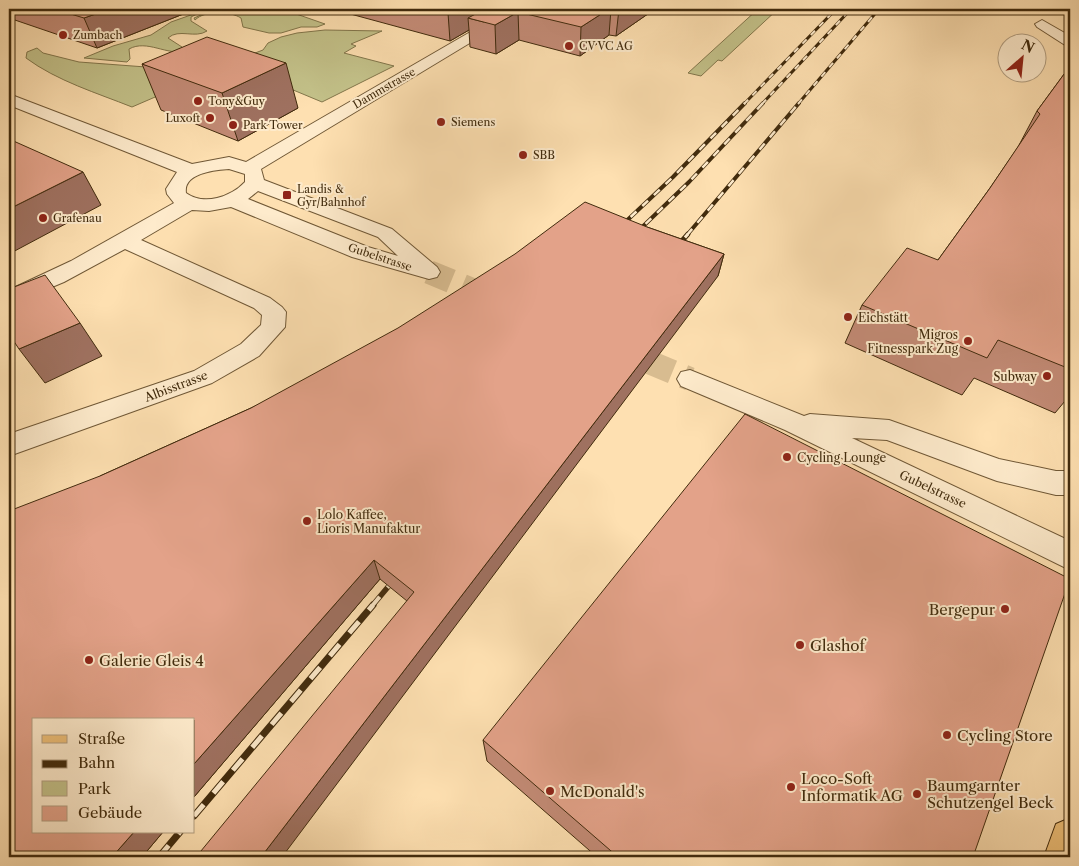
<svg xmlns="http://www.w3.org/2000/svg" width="1079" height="866" font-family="'Libre Caslon Text',serif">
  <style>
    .green { fill: #c3c189; stroke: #82764b }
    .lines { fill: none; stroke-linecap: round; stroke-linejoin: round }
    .minor-tunnel { stroke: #d8bc90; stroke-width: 24; stroke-dasharray: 24 12; stroke-linecap: butt }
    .minor-casing { stroke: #705836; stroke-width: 2 }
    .major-casing { stroke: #412b0d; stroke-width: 2 }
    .minor { fill: #feebcc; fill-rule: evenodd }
    .major { fill: #efc078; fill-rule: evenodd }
    .rail-far4-casing { stroke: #412b0d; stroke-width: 3 }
    .rail-far3-casing { stroke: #412b0d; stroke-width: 4 }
    .rail-far2-casing { stroke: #412b0d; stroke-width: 5 }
    .rail-far1-casing { stroke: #412b0d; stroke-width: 5.5 }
    .rail-casing { stroke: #412b0d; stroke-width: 7 }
    .rail-far4 { stroke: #feebcc; stroke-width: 2; stroke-dasharray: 6; stroke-linecap: butt }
    .rail-far3 { stroke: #feebcc; stroke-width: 2.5; stroke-dasharray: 8; stroke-linecap: butt }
    .rail-far2 { stroke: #feebcc; stroke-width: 3; stroke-dasharray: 9; stroke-linecap: butt }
    .rail-far1 { stroke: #feebcc; stroke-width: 4; stroke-dasharray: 12; stroke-linecap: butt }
    .rail { stroke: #feebcc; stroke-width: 5; stroke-dasharray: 15; stroke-linecap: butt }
    .wall { fill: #c38b76; stroke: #412b0d }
    .shaded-wall { fill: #9f7160; stroke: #412b0d }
    .building { fill: #e3a289; stroke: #412b0d }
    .poi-dot { fill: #8f2418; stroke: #feebcc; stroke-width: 2 }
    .labels { text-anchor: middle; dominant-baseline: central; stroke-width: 4; stroke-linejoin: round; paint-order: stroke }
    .far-poi-label { font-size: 11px; fill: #412b0d; stroke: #feebcc; text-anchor: start }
    .far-street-label { font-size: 11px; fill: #412b0d; stroke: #feebcc }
    .poi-label { font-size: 12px; fill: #412b0d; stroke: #feebcc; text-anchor: start }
    .street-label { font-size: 12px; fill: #412b0d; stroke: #feebcc }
    .near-poi-label { font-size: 15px; fill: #412b0d; stroke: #feebcc; text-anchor: start }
  </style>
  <rect width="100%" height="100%" fill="#fee0b1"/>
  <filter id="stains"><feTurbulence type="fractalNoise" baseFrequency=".004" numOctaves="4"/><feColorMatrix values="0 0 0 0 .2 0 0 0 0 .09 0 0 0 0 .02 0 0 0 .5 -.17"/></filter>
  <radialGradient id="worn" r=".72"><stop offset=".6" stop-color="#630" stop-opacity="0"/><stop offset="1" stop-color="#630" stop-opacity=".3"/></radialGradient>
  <path class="green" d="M 215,9 L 282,9 L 325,24 L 317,27 L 301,27 L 281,33 L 269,33 L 243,27 L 241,18 C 230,11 205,10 195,20 L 194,18 Z
    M 758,9 L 778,9 L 722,61 L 718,60 L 701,76 L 688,73 Z
    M 205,10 L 191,17 L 191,21 L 207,31 C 195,39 179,28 168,38 L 182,47 L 186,51 C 167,56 147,39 129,49 L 130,59 L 127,62 L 84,58 L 113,46 L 151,35 L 171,22 Z
    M 325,30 L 382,31 L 351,44 L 356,46 L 344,53 L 394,66 L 322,102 L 238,67 L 255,53 L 263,50 L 268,43 L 281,37 L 297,33 Z
    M 37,48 L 43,53 L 79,62 L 213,72 L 132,107 C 97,93 57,81 26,58 L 27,52 Z"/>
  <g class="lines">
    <path class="minor-tunnel" d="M 429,272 L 499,301
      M 617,349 L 690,379"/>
    <defs>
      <path id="minor" d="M 510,9 L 526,9 L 261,169 L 264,180 L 392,229 L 437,267 L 440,272 L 437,277 L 429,279 L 352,257 L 231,207 L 209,211 L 192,210 L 141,240 L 270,298 L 282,307 L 286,312 L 285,327 L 259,356 L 212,383 L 9,456 L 9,434 L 194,371 L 241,344 L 261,325 L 262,315 L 254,308 L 125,249 L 64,282 L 9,305 L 9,290 L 71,261 L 174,203 L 167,194 L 166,189 L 177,172 L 9,105 L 9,94 L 192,164 L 229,157 L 246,162 ZM 229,169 L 245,174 L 245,182 C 231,197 204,206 186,193 C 183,173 215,170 229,169 ZM 258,191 L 378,237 L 398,256 L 368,247 L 248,199 Z
        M 1042,20 L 1070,36 L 1070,46 L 1065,45 L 1037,27 L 1035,24 Z
        M 690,370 L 804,416 L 810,414 L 889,420 L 999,459 L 1056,471 L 1070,471 L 1070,495 L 1056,495 L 997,481 L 887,440 L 852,438 L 1070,541 L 1070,570 L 785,430 L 681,386 L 677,379 L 681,372 Z"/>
      <path id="major" d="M 1070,818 L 1070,857 L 1044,857 L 1056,824 Z"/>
    </defs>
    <use href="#minor" class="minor-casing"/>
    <use href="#major" class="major-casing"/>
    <use href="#minor" class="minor"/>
    <use href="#major" class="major"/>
    <defs>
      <path id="rail-far4" d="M 744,104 L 836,9
        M 762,104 L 851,9
        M 798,104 L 879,9"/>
      <path id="rail-far3" d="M 619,228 L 673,177 L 745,103
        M 634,235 L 689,182 L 763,103
        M 687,235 L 799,103"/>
      <path id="rail-far2" d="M 634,235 L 635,234
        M 673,251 L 688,234"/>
      <path id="rail-far1" d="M 372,606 L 398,575"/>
      <path id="rail" d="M 194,816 L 373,605
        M 159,857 L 180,832"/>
    </defs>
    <use href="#rail-far4" class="rail-far4-casing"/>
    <use href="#rail-far3" class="rail-far3-casing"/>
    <use href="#rail-far2" class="rail-far2-casing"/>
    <use href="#rail-far1" class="rail-far1-casing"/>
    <use href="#rail" class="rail-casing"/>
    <use href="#rail-far4" class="rail-far4"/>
    <use href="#rail-far3" class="rail-far3"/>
    <use href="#rail-far2" class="rail-far2"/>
    <use href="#rail-far1" class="rail-far1"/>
    <use href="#rail" class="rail"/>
  </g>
  <path class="wall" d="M 9,9 L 196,9 L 97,48 L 9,18 Z
    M 332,9 L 655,9 L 616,36 L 609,35 L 580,56 L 519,40 L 496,54 L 470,47 L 469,30 L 450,41 Z
    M 142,64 L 298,108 L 238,141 L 161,110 Z
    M 1070,66 L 1070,395 L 1055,413 L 974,378 L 962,395 L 845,343 L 862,305 L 938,260 L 990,188 L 1018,147 L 1037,111 Z
    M 647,227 L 724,254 L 718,276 L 407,601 L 380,579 L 194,797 L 194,720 L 34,832 L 163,832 L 142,857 L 9,857 L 100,476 L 251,408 Z
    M 483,740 L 973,857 L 597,857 L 487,761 Z"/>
  <path class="shaded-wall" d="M 110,9 L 196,9 L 97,48 L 84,18 Z
    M 456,9 L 483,9 L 484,22 L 468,18 L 469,30 L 450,41 L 448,13 Z
    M 609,9 L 611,9 L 609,35 L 580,56 L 581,27 Z
    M 619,9 L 655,9 L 616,36 Z
    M 518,12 L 519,40 L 496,54 L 495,25 Z
    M 286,63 L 298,108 L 238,141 L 222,93 Z
    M 83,172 L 101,205 L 9,254 L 9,209 Z
    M 724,254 L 718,276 L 282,857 L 261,857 Z
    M 80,323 L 102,356 L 45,383 L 19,349 Z
    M 374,560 L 380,579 L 194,797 L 194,764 Z
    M 134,832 L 163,832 L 142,857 L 112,857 Z"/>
  <path class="building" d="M 54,9 L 110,9 L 84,18 Z
    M 430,9 L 456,9 L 448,13 Z
    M 485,9 L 609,9 L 581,27 L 518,12 L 495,25 L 468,18 Z
    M 207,37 L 286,63 L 222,93 L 142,64 Z
    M 1070,66 L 1070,369 L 998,340 L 987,358 L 862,305 L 907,248 L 938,260 L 990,188 L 1040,114 L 1037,111 Z
    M 9,139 L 83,172 L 9,209 Z
    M 585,202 L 647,227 L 724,254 L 261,857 L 196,857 L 414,592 L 374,560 L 194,764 L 194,720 L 34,720 L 34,832 L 134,832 L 112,857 L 9,857 L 9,511 L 100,476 L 251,408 L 398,328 L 515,254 Z
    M 45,275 L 80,323 L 19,349 L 9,334 L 9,289 Z
    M 745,414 L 1070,579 L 973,857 L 618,857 L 483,740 Z"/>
  <g class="poi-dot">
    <circle cx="63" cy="35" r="5"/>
    <circle cx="569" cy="46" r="5"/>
    <circle cx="198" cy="101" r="5"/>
    <circle cx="210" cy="118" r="5"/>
    <circle cx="441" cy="122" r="5"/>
    <circle cx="233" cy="125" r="5"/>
    <circle cx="523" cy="155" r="5"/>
    <rect x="282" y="190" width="10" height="10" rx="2.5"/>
    <circle cx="43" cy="218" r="5"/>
    <circle cx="848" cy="317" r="5"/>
    <circle cx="968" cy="341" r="5"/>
    <circle cx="1047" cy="376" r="5"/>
    <circle cx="787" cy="457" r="5"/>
    <circle cx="307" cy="521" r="5"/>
    <circle cx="1005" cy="609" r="5"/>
    <circle cx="800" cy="645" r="5"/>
    <circle cx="89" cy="660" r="5"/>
    <circle cx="947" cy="735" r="5"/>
    <circle cx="791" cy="787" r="5"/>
    <circle cx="550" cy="791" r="5"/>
    <circle cx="917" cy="794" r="5"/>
  </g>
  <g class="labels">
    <g class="far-poi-label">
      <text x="73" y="35">Zumbach</text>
      <text x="579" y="46">CV VC AG</text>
      <text x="208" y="101">Tony&amp;Guy</text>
      <text x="200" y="118" text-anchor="end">Luxoft</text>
      <text x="451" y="122">Siemens</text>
      <text x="243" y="125">Park Tower</text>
      <text x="533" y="155">SBB</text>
      <text x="297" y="189">Landis &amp;<tspan x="297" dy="13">Gyr/Bahnhof</tspan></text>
      <text x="53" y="218">Grafenau</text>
    </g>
    <g class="far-street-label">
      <text transform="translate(384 88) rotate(-30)">Dammstrasse</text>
      <text transform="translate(380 257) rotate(18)">Gubelstrasse</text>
    </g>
    <g class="poi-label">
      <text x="858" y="317">Eichstätt</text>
      <text x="958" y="334" text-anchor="end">Migros<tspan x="958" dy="14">Fitnesspark Zug</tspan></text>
      <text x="1037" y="376" text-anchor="end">Subway</text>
      <text x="797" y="457">Cycling Lounge</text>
      <text x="317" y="514">Lolo Kaffee,<tspan x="317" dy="14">Lioris Manufaktur</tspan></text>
    </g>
    <g class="street-label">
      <text transform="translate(176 386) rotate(-21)">Albisstrasse</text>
      <text transform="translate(933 489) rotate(25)">Gubelstrasse</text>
    </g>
    <g class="near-poi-label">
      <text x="995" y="609" text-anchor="end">Bergepur</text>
      <text x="810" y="645">Glashof</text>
      <text x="99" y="660">Galerie Gleis 4</text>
      <text x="957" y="735">Cycling Store</text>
      <text x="801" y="778">Loco-Soft<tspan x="801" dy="17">Informatik AG</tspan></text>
      <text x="927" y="785">Baumgarnter<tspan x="927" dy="17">Schutzengel Beck</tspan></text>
      <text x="560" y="791">McDonald's</text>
    </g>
  </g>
  <rect width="1079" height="866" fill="none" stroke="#fee0b1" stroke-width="30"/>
  <rect x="10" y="10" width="1059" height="846" fill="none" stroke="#412b0d" stroke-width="2.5"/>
  <rect x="15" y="15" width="1049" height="836" fill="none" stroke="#412b0d"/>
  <rect x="32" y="718" width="162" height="115" fill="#feebcc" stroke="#b29e80"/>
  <rect x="42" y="735" width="25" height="8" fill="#efc078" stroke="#b29e80"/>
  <text x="78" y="744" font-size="15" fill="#412b0d">Straße</text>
  <rect x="42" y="760" width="25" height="8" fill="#412b0d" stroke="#b29e80"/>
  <text x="78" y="768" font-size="15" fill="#412b0d">Bahn</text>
  <rect x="42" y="781" width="25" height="15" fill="#c3c189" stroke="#b29e80"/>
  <text x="78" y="794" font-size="15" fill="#412b0d">Park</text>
  <rect x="42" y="806" width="25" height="15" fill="#e3a289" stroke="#b29e80"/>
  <text x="78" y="818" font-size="15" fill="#412b0d">Gebäude</text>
  <g transform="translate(1022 58) rotate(27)"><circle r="24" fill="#feebcc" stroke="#b29e80"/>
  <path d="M0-4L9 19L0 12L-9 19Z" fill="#8f2418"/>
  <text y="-8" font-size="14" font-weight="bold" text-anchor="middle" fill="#412b0d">N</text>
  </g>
  <rect width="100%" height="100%" filter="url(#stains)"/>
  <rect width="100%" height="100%" fill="url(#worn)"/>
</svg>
